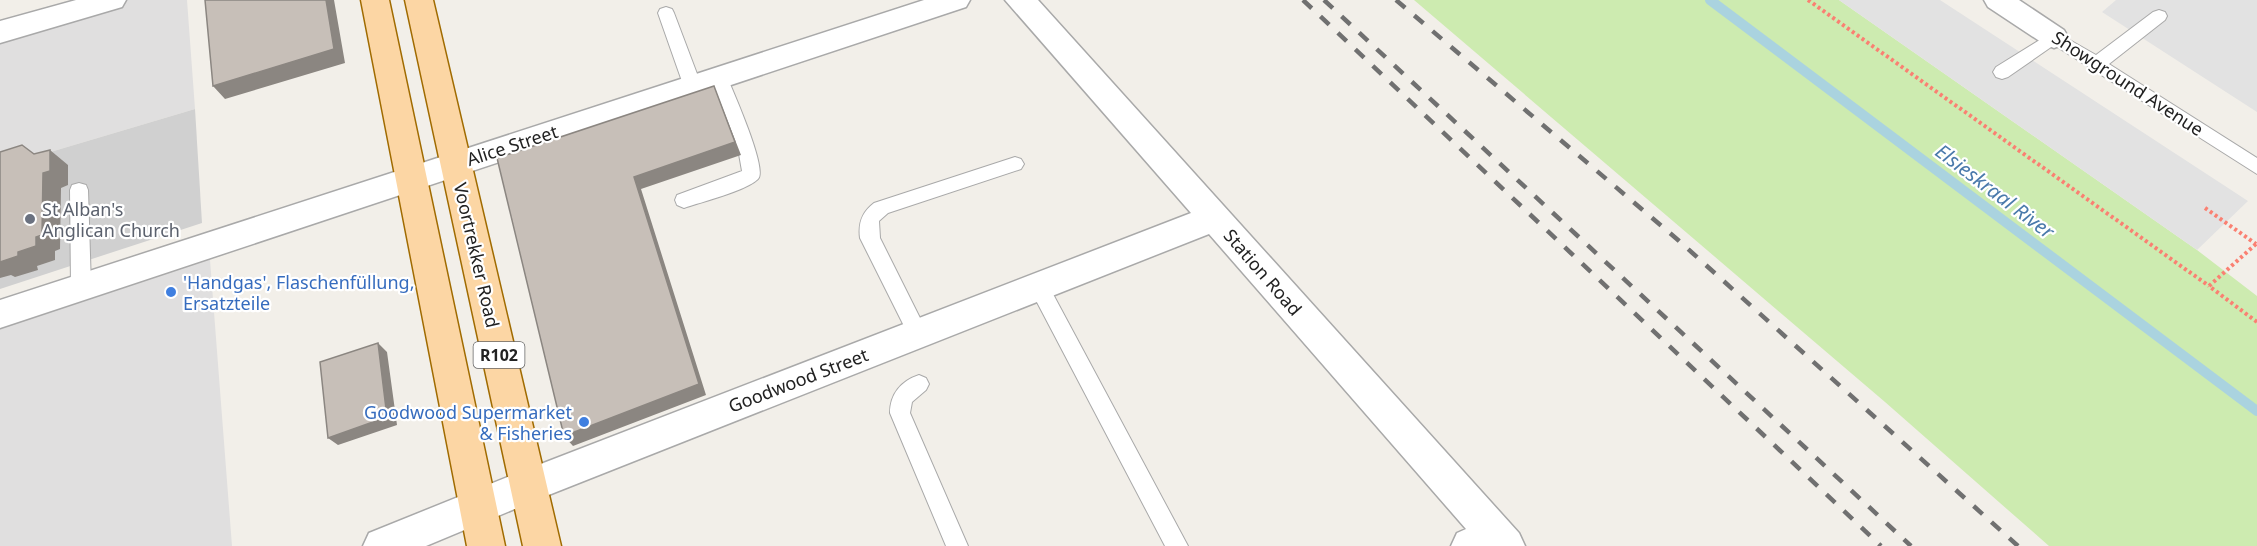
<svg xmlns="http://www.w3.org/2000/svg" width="2257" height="546" font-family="'Noto Sans',sans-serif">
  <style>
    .residential { fill: #e0dfdf }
    .religious { fill: #d0d0d0 }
    .grass { fill: #cdebb0 }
    .parking { fill: #e2e2e2 }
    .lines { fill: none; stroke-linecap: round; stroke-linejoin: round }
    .stream { stroke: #aad3df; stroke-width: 10 }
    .lane-casing { stroke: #a9a9a9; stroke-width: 2 }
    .street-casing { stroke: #a9a9a9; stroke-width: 3 }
    .primary-casing { stroke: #a06b00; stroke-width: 3 }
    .path { stroke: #fa8072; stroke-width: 4; stroke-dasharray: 3 3; stroke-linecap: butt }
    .lane { fill: #fff; fill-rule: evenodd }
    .street { fill: #fff; fill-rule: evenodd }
    .primary { fill: #fcd6a4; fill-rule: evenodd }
    .rail { stroke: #707070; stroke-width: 4.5; stroke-dasharray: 12 12; stroke-linecap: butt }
    .shaded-wall { fill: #8b8681 }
    .building { fill: #c7bfb8; stroke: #8b8681; stroke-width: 1.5 }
    .worship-dot { fill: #6b7280; stroke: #fff; stroke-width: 2 }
    .shop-dot { fill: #3f7fe0; stroke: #fff; stroke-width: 2 }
    .labels { text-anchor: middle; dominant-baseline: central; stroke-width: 4.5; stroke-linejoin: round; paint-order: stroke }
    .shield { fill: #fff; stroke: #646464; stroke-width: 1.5 }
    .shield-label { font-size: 16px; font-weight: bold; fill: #222 }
    .street-label { font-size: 18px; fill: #222; stroke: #fff }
    .worship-label { font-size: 18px; fill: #5b616d; stroke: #fff; text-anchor: start }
    .shop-label { font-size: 18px; fill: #366cbe; stroke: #fff; text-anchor: start }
    .water-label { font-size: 20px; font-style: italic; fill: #4a7aab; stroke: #fff }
  </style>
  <rect width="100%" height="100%" fill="#f2efe9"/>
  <path class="residential" d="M 125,0 L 187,0 L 195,109 L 0,167 L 0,35 Z
    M 209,247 L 232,546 L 0,546 L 0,316 Z"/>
  <path class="religious" d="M 195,109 L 202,223 L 0,289 L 0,167 Z"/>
  <path class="grass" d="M 1414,0 L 1839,0 L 2197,250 L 2257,296 L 2257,546 L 2049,546 L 1885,402 Z"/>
  <path class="parking" d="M 1839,0 L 1940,0 L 2248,201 L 2197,250 Z
    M 2116,0 L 2257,0 L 2257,112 L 2102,12 Z"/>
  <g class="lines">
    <path class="stream" d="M 1710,0 L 2257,411"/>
    <defs>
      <path id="lane" d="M 666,7 L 672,9 L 674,13 L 702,87 L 699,92 L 693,94 L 687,92 L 684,87 L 658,13 L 660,9 Z
        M 2159,10 L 2165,12 L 2167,16 L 2165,20 L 2109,64 L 2257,158 L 2257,174 L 2054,45 L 2008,77 L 2002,79 L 1996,77 L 1993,72 L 1996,67 L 2054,31 L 2096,55 L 2153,12 Z
        M 719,72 L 725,74 L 728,79 C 734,94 768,170 758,179 C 746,191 701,202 684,208 L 677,205 L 675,200 L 677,195 L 742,171 L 739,154 L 710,79 L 713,74 Z
        M 1015,157 L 1021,159 L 1024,164 L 1021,169 L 888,213 L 879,221 L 880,238 L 928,334 L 925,340 L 918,343 L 911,340 L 860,238 C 858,223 862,212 874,203 Z
        M 79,183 L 86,185 L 88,190 L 91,287 L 88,293 L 81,295 L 74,293 L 71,287 L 70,190 L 72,185 Z
        M 1039,279 L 1046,281 L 1188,546 L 1165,546 L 1029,287 L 1032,281 Z
        M 919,375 L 926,378 L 929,384 L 926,390 L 912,402 L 910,413 L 968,546 L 946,546 L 890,413 C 890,394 901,381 919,375 Z"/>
      <path id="street" d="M 76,0 L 126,0 L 122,7 L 0,43 L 0,21 Z
        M 924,0 L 970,0 L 966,7 L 0,328 L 0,300 Z
        M 1005,0 L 1038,0 L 1519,533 L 1525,546 L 1451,546 L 1457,533 L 1466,529 L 1209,234 L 541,498 L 426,546 L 363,546 L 369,533 L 515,474 L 1191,213 Z
        M 1984,0 L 2019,0 L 2064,30 L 2068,37 L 2064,44 L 2054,48 L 2044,44 L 1988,7 Z"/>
      <path id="primary" d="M 361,0 L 389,0 L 505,546 L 467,546 Z
        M 405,0 L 433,0 L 561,546 L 523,546 Z"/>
    </defs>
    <use href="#lane" class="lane-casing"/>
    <use href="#street" class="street-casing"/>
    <use href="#primary" class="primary-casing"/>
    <path class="path" d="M 1808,0 L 2209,286
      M 2205,208 L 2256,244
      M 2256,244 L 2209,286 L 2257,322"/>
    <use href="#lane" class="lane"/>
    <use href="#street" class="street"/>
    <use href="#primary" class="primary"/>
    <path class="rail" d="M 1303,0 L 1881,546
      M 1324,0 L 1911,546
      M 1396,0 L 1678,240 L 2018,546"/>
  </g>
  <path class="shaded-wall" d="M 326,0 L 334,0 L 345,63 L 225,99 L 213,86 Z
    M 714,86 L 741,155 L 641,189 L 706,395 L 573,446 L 564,436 L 634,177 Z
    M 50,150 L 68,165 L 68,185 L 61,188 L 60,249 L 55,251 L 55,260 L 37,266 L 38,270 L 15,277 L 11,275 L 0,278 L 0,262 L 18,252 L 36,237 L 43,173 Z
    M 378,343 L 387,352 L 397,425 L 338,445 L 328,438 Z"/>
  <path class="building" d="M 205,0 L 326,0 L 334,49 L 213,86 Z
    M 714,86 L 735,142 L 634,177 L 699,384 L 564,436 L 497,158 Z
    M 22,145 L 34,154 L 50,150 L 50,171 L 43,173 L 42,235 L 36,237 L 36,246 L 18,252 L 18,256 L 0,262 L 0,152 Z
    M 378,343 L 387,417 L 328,438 L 320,362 Z"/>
  <circle class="worship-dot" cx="30" cy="219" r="6"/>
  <g class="shop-dot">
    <circle cx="171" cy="292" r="6"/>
    <circle cx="584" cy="422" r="6"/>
  </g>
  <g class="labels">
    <rect class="shield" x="473.5" y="342" width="51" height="26" rx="4.5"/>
    <g class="shield-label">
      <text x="499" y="355">R102</text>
    </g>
    <g class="street-label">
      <text transform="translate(2128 83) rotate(33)">Showground Avenue</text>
      <text transform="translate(512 145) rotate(-18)">Alice Street</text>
      <text transform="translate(477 255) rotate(77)">Voortrekker Road</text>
      <text transform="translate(1263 272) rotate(49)">Station Road</text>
      <text transform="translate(798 380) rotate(-21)">Goodwood Street</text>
    </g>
    <g class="worship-label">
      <text x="42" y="209">St Alban's<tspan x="42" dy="21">Anglican Church</tspan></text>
    </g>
    <g class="shop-label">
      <text x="183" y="282">'Handgas', Flaschenfüllung,<tspan x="183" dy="21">Ersatzteile</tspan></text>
      <text x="572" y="412" text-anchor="end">Goodwood Supermarket<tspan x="572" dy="21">&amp; Fisheries</tspan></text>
    </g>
    <g class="water-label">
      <text transform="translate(1995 191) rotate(37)">Elsieskraal River</text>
    </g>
  </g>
</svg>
